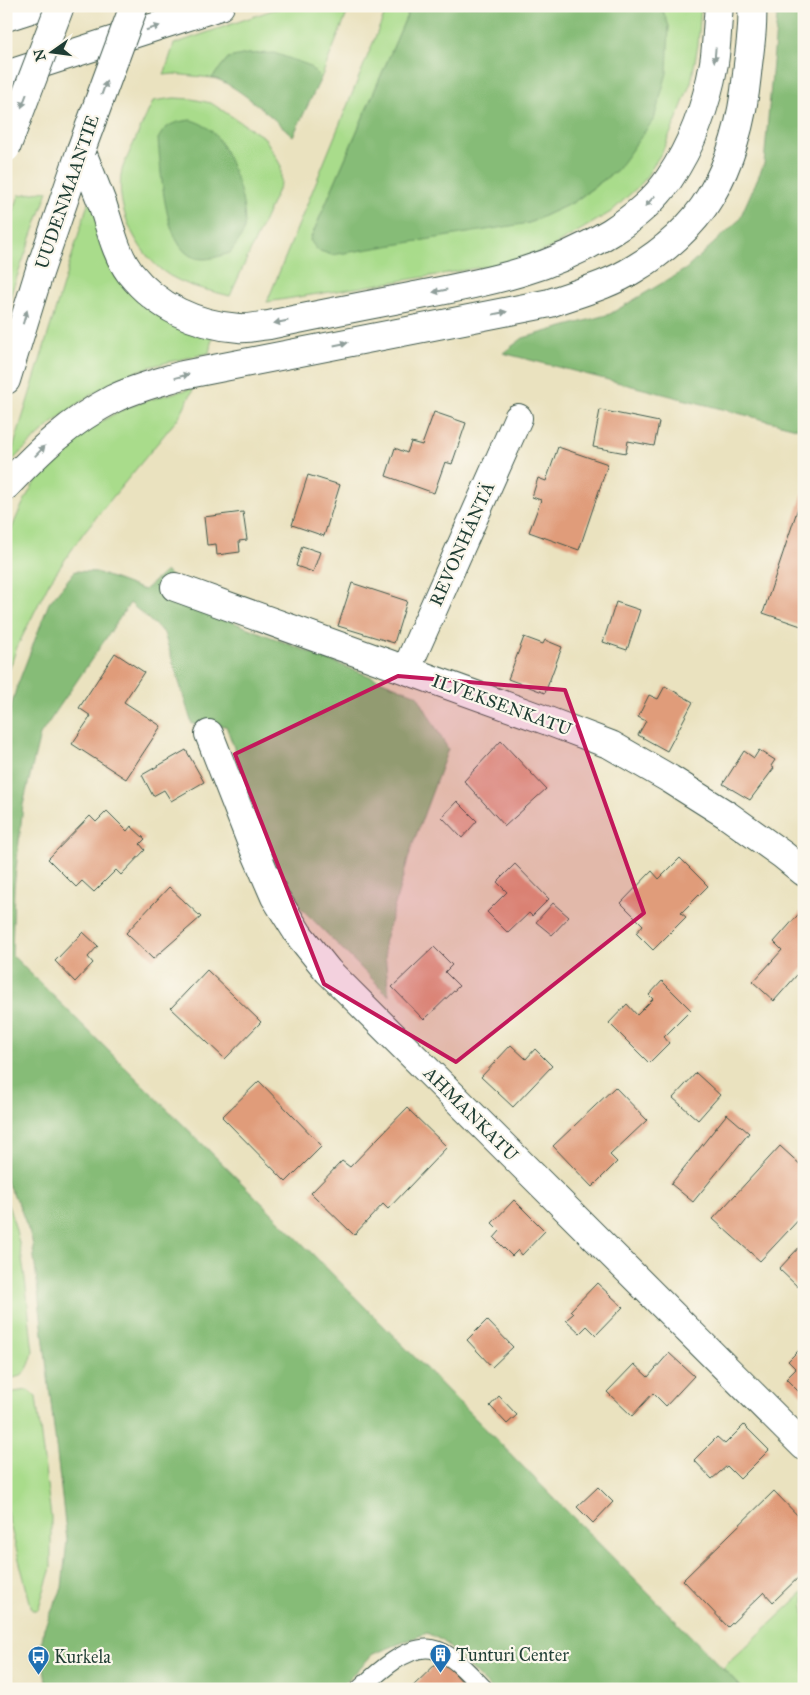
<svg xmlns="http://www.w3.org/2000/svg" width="810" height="1695" font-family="'IM FELL Great Primer',serif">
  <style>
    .green { fill: #a9dc8b; stroke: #648c60 }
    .forest { fill: #86bc77; stroke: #527c56 }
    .building { fill: #e09c7a }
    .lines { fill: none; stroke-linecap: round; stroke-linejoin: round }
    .service-casing { stroke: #3d5649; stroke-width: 20 }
    .minor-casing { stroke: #3d5649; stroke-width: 30 }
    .secondary-casing { stroke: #3d5649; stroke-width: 30 }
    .service { stroke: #fff; stroke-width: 18 }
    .minor { stroke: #fff; stroke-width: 28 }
    .secondary { stroke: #fff; stroke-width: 28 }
    .secondary-bridge-casing { stroke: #3d5649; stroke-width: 30; stroke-linecap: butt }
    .secondary-bridge { stroke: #fff; stroke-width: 28 }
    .oneway { fill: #8f9e9a }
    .marked { fill: #c2185b; fill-opacity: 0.2; stroke: #c2185b; stroke-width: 4; stroke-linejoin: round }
    .labels { text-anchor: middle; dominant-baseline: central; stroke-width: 4.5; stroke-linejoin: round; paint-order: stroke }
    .street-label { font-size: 18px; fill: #1f3d34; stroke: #fbf7ec }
    .poi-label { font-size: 18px; fill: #1f3d34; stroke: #fbf7ec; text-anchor: start }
  </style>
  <rect width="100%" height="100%" fill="#fbf7ec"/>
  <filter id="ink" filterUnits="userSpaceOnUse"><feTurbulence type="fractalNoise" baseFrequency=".02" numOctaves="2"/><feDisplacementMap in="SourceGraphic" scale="10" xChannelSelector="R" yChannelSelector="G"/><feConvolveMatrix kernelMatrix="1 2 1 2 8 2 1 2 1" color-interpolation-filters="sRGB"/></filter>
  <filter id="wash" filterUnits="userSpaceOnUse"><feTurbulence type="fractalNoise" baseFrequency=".0096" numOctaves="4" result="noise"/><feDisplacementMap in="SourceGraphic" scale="20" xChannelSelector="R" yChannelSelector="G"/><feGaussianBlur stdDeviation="1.12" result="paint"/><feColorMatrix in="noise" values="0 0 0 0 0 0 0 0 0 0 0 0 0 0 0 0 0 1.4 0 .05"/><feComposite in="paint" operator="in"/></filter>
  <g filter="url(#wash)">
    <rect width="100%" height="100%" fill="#eae2bf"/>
    <path class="green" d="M 284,6 L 350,6 L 321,78 L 308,65 L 228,58 L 212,78 L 174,74 L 164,75 L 174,44 Z
      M 388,6 L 411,6 L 310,240 L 529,223 L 574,202 L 617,170 L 669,27 L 661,6 L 701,6 L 698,45 L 691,82 L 675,123 L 662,152 L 643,182 L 611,212 L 550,248 L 522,260 L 431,276 L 267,302 Z
      M 174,98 L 192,99 L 211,103 L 265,138 L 281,166 L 281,183 L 230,296 C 212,291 193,288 176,279 C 141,263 113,209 122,170 C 124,163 128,156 131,149 C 138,133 146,117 153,101 Z
      M 48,191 L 13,288 L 6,312 L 6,234 L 19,195 Z
      M 89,200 L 142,302 L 162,318 L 181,329 L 213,334 L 209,353 C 180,360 147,365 120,378 C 77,400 41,431 8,465 Z
      M 194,388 L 179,417 L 84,532 L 49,583 L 17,647 L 6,679 L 6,547 C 12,523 32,481 49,463 C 66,445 99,421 120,411 C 144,400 169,394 194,388 Z
      M 6,1201 C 25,1243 27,1305 33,1351 C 30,1366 25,1380 6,1378 Z
      M 28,1390 L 36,1397 L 51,1517 L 51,1568 L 38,1610 L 32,1610 L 6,1509 L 6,1393 Z
      M 804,1592 L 804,1689 L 743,1689 L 723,1668 Z"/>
    <path class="forest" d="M 411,6 L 661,6 L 669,26 L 667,73 L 654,119 L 617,170 L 574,202 L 529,223 L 332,255 L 317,250 L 310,240 Z
      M 778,6 L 804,6 L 804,430 L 503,353 L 523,338 L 610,314 L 686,269 L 739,220 L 764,164 Z
      M 274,53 L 308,65 L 321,78 L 293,136 C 276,121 233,81 212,78 L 228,58 L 247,54 Z
      M 191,120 C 201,123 210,128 216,136 C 230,154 251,211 243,233 C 240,240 234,247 230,253 C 219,256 208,261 196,258 C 163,250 161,167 158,139 C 166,124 174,122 191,120 Z
      M 75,571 L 96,572 L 144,590 L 166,571 L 203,610 L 417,695 L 448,749 L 411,849 L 384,943 L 389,996 L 289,896 L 226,726 L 192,724 L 164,633 L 130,603 L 40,735 L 23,805 L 14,887 L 12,955 L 267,1208 L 743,1689 L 491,1689 L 443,1641 L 427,1633 L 373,1654 L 344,1684 L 336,1689 L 47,1689 L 41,1648 L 44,1628 L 62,1588 L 67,1540 L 32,1240 L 18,1202 L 6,1182 L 6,725 L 16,689 L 49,603 Z"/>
    <g id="blocks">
      <path class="building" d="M 600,410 L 659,422 L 654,446 L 628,441 L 626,453 L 593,447 Z
        M 434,412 L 466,423 L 452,464 L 445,462 L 434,493 L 386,476 L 395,448 L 407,453 L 411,442 L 422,445 Z
        M 558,447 L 608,464 L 579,550 L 529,532 L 541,500 L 532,497 L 538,478 L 546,481 Z
        M 308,475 L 340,485 L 324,536 L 292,525 Z
        M 803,493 L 804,493 L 804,627 L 763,613 Z
        M 243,512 L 247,540 L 239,541 L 240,552 L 217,555 L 216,544 L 207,545 L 204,517 Z
        M 302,546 L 320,552 L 313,572 L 296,566 Z
        M 352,583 L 407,601 L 394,643 L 338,626 Z
        M 616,602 L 640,610 L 627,650 L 603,642 Z
        M 524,637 L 543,644 L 545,640 L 562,647 L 545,693 L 508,679 Z
        M 115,653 L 144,672 L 124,702 L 161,726 L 126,779 L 72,744 L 91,716 L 79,708 Z
        M 665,686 L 693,702 L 667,751 L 638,735 L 646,721 L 638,717 L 649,695 L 658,699 Z
        M 501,741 L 546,789 L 505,826 L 464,781 Z
        M 186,750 L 204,782 L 171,801 L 164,790 L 153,796 L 142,775 Z
        M 759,750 L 775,760 L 771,766 L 774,768 L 750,800 L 723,784 L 744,751 L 754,758 Z
        M 457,801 L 477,821 L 462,838 L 442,817 Z
        M 107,811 L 127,831 L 131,826 L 145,839 L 140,844 L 145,850 L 121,875 L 116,870 L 94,892 L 82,881 L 76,887 L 48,859 L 90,816 L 96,822 Z
        M 680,858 L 708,886 L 681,913 L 686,917 L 653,950 L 636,933 L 643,925 L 621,903 L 652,871 L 659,879 Z
        M 515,864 L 549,899 L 532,916 L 529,913 L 508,933 L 487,912 L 507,892 L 497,882 Z
        M 169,887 L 201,917 L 153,959 L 126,933 Z
        M 553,903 L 569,917 L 552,935 L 536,922 Z
        M 804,908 L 804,967 L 774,1001 L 753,982 L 782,950 L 774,942 Z
        M 83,932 L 98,946 L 88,957 L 93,963 L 75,982 L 55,961 Z
        M 434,947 L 452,965 L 445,972 L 459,986 L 424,1020 L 392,987 Z
        M 207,970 L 261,1022 L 225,1059 L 171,1008 Z
        M 662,981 L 691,1010 L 664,1037 L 669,1043 L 649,1063 L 609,1023 L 627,1004 L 637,1015 L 653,999 L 649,995 Z
        M 511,1045 L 526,1059 L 535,1049 L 552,1066 L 513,1107 L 481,1077 Z
        M 696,1073 L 720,1095 L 698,1120 L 673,1098 Z
        M 259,1081 L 322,1146 L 286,1182 L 222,1117 Z
        M 615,1087 L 647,1120 L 610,1155 L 617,1162 L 592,1187 L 553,1146 Z
        M 407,1108 L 447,1147 L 388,1209 L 383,1204 L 354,1235 L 311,1193 L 342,1161 L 350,1167 Z
        M 727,1114 L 749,1133 L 693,1202 L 671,1184 Z
        M 780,1146 L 804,1168 L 804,1214 L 760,1261 L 713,1219 Z
        M 514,1200 L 545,1231 L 522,1255 L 518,1250 L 512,1256 L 494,1238 L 500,1231 L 492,1223 Z
        M 804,1242 L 804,1281 L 798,1287 L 779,1269 Z
        M 597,1283 L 623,1307 L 596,1335 L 587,1326 L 580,1333 L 566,1320 L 573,1314 L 570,1311 Z
        M 487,1320 L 513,1347 L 492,1367 L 467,1340 Z
        M 804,1345 L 804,1397 L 786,1379 L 796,1369 L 788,1361 Z
        M 669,1353 L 694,1376 L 666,1406 L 653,1393 L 632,1416 L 607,1392 L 634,1364 L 648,1377 Z
        M 499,1396 L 517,1415 L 507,1424 L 490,1406 Z
        M 744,1425 L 769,1450 L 740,1479 L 727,1466 L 712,1479 L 694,1460 L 717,1437 L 725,1444 Z
        M 598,1487 L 613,1502 L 593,1523 L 577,1507 Z
        M 774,1491 L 804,1522 L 804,1572 L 773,1602 L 764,1592 L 728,1627 L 683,1580 Z
        M 441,1659 L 469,1689 L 410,1689 Z"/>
    </g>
  </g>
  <g filter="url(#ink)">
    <use href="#blocks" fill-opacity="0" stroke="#3d5649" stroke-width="1"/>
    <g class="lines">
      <defs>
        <path id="service" d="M 360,1689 C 377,1673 408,1644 432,1649 C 451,1652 471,1676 484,1689"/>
        <path id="minor" d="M 175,587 L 548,721 L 611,745 L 670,779 L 727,815 L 783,855 L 804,872
          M 406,670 L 518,418
          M 209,734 L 252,844 L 275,897 L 299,935 L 328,971 L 804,1446"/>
        <path id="secondary" d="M 6,17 L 40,6
          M 6,75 L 220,6
          M 81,150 C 88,167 95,185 102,203 C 110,226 115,253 130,273 C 157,307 196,325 239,328 C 248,329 259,326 269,325 C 316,315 363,306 410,297 C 482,283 547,272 611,232 C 633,218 654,201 669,179 C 692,145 707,103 714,63 C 717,44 717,25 719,6
          M 6,380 L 39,273 L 81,150
          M 6,486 C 40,450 69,422 113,399 C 135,388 160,382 183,375 L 550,303 C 578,293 609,285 634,269 C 663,252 693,226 710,197 C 732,160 743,116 747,74 C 749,52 754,28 752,6"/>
      </defs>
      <use href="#service" class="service-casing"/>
      <use href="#minor" class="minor-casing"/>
      <use href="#secondary" class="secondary-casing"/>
      <use href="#service" class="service"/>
      <use href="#minor" class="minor"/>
      <use href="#secondary" class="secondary"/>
      <defs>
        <path id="secondary-bridge" d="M 6,148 L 60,6
          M 81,150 L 134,6"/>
      </defs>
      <use href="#secondary-bridge" class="secondary-bridge-casing"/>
      <use href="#secondary-bridge" class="secondary-bridge"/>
    </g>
    <defs><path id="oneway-solid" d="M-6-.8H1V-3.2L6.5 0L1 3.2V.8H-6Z" transform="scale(1.25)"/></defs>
    <g class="oneway">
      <use href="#oneway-solid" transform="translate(153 28) rotate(-18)"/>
      <use href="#oneway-solid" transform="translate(715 55) rotate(95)"/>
      <use href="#oneway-solid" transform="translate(104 88) rotate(-70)"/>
      <use href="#oneway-solid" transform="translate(24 101) rotate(111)"/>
      <use href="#oneway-solid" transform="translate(650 201) rotate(133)"/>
      <use href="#oneway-solid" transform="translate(440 291) rotate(169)"/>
      <use href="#oneway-solid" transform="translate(500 313) rotate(-11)"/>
      <use href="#oneway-solid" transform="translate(25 317) rotate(-73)"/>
      <use href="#oneway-solid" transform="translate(281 322) rotate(169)"/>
      <use href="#oneway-solid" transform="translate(341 344) rotate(-11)"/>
      <use href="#oneway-solid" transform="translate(182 376) rotate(-15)"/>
      <use href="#oneway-solid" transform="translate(40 451) rotate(-46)"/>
    </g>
  </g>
  <path class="marked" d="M 398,676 L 565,690 L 644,913 L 456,1062 L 324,984 L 235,754 Z"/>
  <defs>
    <symbol id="building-pin" viewBox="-11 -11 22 30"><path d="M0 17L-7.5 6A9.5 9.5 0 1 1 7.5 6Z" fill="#1f6fb2" stroke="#fbf7ec"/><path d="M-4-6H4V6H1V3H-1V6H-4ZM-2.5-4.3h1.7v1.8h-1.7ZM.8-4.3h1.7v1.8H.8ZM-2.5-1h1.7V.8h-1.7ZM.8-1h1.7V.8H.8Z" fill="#fff"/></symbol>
    <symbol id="bus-pin" viewBox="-11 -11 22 30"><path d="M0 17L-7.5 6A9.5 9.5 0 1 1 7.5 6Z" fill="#1f6fb2" stroke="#fbf7ec"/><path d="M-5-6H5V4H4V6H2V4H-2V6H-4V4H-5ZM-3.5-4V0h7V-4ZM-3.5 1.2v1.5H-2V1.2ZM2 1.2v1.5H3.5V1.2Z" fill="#fff"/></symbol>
  </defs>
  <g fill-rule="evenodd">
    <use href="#building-pin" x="428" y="1642" width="25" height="34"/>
    <use href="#bus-pin" x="26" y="1644" width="25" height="34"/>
  </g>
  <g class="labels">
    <g class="street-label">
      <text transform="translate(67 192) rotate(-71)">UUDENMAANTIE</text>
      <text transform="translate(462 544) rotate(-66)">REVONHÄNTÄ</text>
      <text transform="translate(502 705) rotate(20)">ILVEKSENKATU</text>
      <text transform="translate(471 1114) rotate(45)">AHMANKATU</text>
    </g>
    <g class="poi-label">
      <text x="456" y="1655">Tunturi Center</text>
      <text x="54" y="1657">Kurkela</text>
    </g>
  </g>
  <rect width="810" height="1695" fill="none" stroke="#fbf7ec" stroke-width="25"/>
  <g transform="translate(52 52) rotate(256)" stroke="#fbf7ec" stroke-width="4" paint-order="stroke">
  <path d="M0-4L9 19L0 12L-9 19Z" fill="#1f3d34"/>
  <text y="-8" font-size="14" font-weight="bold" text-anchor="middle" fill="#1f3d34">N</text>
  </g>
</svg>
